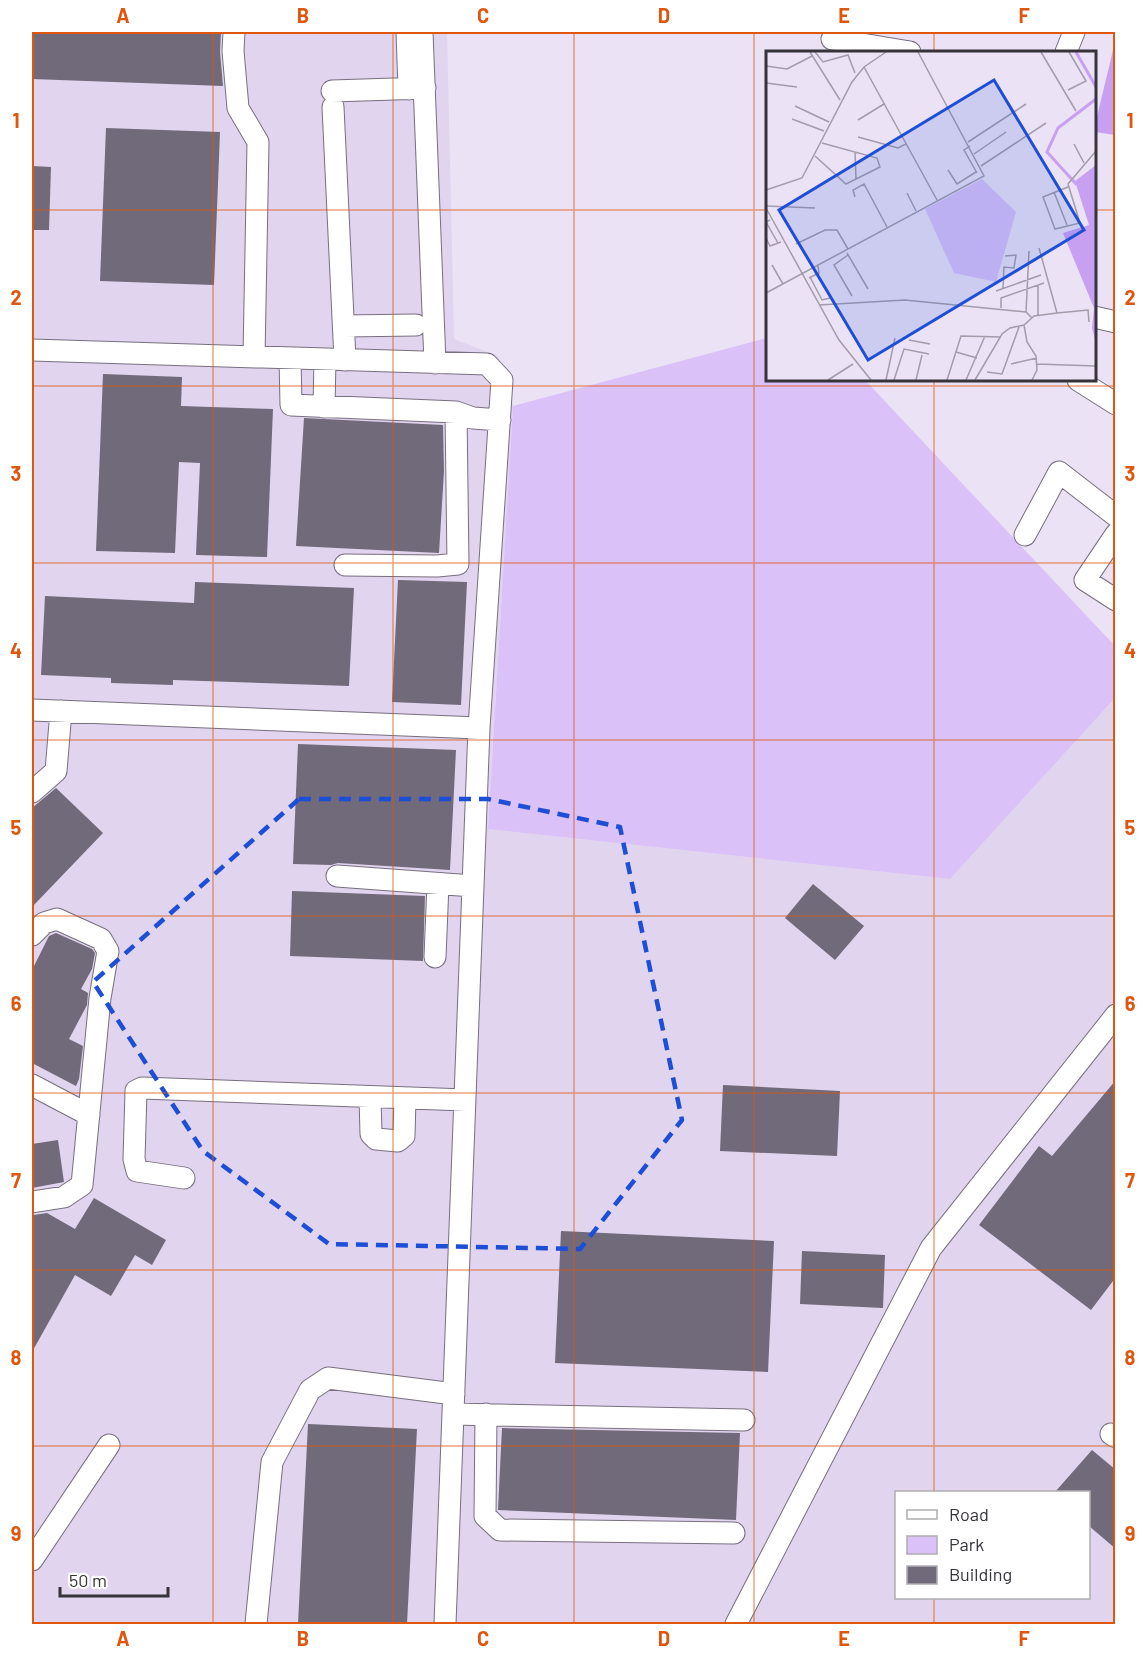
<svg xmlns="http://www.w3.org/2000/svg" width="1147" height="1656" font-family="Barlow,sans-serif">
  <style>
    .built { fill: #e0d4ee; fill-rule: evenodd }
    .green { fill: #dac1f7 }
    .water { fill: #c8a0f2 }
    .building { fill: #716a7a }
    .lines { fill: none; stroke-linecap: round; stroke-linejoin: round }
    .minor-casing { stroke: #776f7f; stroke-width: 23 }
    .minor { stroke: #fff; stroke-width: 21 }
    .marked { fill: none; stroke: #1d4ed8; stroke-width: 4.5; stroke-dasharray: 12 8; stroke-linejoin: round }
    .grid { fill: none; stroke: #df570e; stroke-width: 1.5; stroke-opacity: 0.55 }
    .inset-river { fill: none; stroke: #c8a0f2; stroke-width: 3 }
    .inset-road { fill: none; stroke: #a39caa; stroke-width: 1.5 }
    .view { fill: #1d4ed8; fill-opacity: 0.15; stroke: #1d4ed8; stroke-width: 3 }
    .inset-edge { fill: none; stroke: #36333a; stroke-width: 3 }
    .neatline { fill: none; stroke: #df570e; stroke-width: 2 }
    .grid-label { font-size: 20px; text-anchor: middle; font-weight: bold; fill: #df570e }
  </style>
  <rect width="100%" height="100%" fill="#ebe2f5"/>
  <path class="built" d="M 32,32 L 447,32 L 454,339 L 498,356 L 513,406 L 488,829 L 950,879 L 1115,698 L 1115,1624 L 32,1624 ZM 896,1492 L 1088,1492 L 1088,1598 L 896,1598 Z"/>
  <path class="green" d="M 767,338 L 768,380 L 865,380 L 1115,646 L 1115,698 L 950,879 L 488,829 L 513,406 Z"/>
  <path class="water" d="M 1115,42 L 1116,135 L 1115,135 L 1095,132 L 1094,129 Z"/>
  <path class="building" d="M 32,32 L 221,32 L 220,52 L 223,86 L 32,79 Z
    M 106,128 L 220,132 L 214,285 L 100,281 Z
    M 32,166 L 51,167 L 49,230 L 32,230 Z
    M 103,374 L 182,377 L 181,406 L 273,409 L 267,557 L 196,555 L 200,463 L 179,462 L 175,553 L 96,551 Z
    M 304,418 L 443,425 L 444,471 L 439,553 L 296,546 Z
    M 398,580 L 467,582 L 461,705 L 392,702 Z
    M 195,582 L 354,588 L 349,686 L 173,680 L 173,685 L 111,683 L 111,678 L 41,675 L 45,596 L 194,603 Z
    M 298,744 L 456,750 L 450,870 L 338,863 L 331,865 L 293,864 Z
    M 56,788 L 103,833 L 32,907 L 32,808 Z
    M 813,884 L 864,926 L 835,960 L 785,918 Z
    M 292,891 L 425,896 L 423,961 L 290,956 Z
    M 56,933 L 92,949 L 95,953 L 92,969 L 81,989 L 88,993 L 87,1005 L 69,1039 L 83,1046 L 79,1079 L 76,1086 L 32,1063 L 32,970 L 49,936 Z
    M 1116,1080 L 1116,1277 L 1091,1310 L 979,1225 L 1039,1146 L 1052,1156 Z
    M 723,1085 L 840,1091 L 837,1156 L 720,1151 Z
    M 58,1140 L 64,1182 L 32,1188 L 32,1144 Z
    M 94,1198 L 166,1240 L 152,1265 L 135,1255 L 111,1296 L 75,1275 L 32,1352 L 32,1219 L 34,1215 L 47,1213 L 75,1229 Z
    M 561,1231 L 774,1241 L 768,1372 L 555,1363 Z
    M 802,1251 L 885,1255 L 883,1308 L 800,1304 Z
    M 308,1424 L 417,1429 L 407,1624 L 298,1624 Z
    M 502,1428 L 740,1433 L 736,1520 L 498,1510 Z
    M 1092,1450 L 1116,1470 L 1116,1549 L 1089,1526 L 1089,1492 L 1055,1492 Z"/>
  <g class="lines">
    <defs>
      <path id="minor" d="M 234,32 L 233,51 L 238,108 L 258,142 L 254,357
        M 407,32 L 409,89
        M 422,32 L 435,363
        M 832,39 L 910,52
        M 1066,52 L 1074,32
        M 332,91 L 425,88
        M 333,107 L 345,360
        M 1094,317 L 1116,322
        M 344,326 L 416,325
        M 32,350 L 487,364 L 502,380 L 479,728 L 445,1624
        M 290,358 L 291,405 L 456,412 L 473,418 L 500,420
        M 1078,380 L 1116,404
        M 324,407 L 325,359
        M 1116,534 L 1085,580 L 1116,600
        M 1025,535 L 1059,472 L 1116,516
        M 345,565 L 437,566 L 458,564 L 456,412
        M 32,710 L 479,728
        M 32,792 L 56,771 L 61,711
        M 337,876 L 473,886
        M 32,935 L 44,923 L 57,919 L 101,939 L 108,951 L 100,998 L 82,1185 L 64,1197 L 32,1202
        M 435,957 L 438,884
        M 32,1085 L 89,1115
        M 370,1097 L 371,1134 L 376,1139 L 398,1141 L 404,1136 L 405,1098
        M 184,1178 L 137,1171 L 134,1159 L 136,1091 L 142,1088 L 465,1100
        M 453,1414 L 744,1420
        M 486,1414 L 485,1516 L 500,1530 L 734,1533
        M 1111,1434 L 1116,1437
        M 32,1560 L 109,1445
        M 256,1624 L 272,1462 L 310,1390 L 328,1378 L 454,1394
        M 736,1624 L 931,1248 L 1116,1015"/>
    </defs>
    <use href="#minor" class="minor-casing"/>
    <use href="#minor" class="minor"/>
  </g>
  <path class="marked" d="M 299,799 L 488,799 L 620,827 L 682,1120 L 580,1249 L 329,1244 L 203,1151 L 93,982 Z"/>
  <path class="grid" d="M 213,32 L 213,1624M 393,32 L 393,1624M 574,32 L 574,1624M 754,32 L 754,1624M 934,32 L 934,52M 32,210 L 768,210M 1094,210 L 1116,210M 934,380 L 934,1492M 32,386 L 1116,386M 32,563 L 1116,563M 32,740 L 1116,740M 32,916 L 1116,916M 32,1093 L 1116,1093M 32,1270 L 1116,1270M 32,1446 L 1116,1446M 934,1598 L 934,1624"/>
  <g transform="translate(766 51)">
    <rect width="330" height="330" fill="#ebe2f5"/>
    <path d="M 216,128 L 250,161 L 230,231 L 188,222 L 159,158 Z" fill="#dac1f7"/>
    <path d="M 330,114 L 330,292 L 326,277 L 328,257 L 297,182 L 323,174 L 309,130 Z" fill="#c8a0f2"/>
    <path class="inset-river" d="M 310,1 L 330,36M 311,134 L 281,101 L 292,77 L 330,48"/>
    <path class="inset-road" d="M 44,1 L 74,49M 49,1 L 57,11 L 82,4 L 89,22M 275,1 L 310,60M 0,15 L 21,18 L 46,5M 98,16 L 171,149M 0,32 L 31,36M 302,39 L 320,30 L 303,1M 29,55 L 63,71M 26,68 L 58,80M 92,69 L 118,53M 92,86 L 132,97 L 140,93M 202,91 L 260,53M 308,93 L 318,112M 204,95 L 198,99 L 211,122M 89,101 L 90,128M 208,103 L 240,81M 49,105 L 80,133 L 114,116 L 111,107 L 56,92M 215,115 L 280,72M 182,119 L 191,133 L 210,121M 302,136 L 277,146 L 289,178 L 314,172 L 302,133 L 330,100M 0,139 L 36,127 L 86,31 L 98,16 L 120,1M 288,141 L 301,174M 141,142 L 150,160M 89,146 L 87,139 L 98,133 L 121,176M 0,155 L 49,157M 0,157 L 73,289 L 105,329M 4,169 L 0,171 L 12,192M 0,187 L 4,195 L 15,191M 30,193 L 59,179 L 71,179 L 82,198M 273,197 L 291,262M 81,202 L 102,238M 82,204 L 68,214 L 86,245M 6,214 L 17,233M 44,226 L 56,249 L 64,247M 43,227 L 53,222 L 52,215M 237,237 L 238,216 L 248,217 L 250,204 L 239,205M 230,240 L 275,224M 0,242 L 218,125 L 152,1M 53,254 L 139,249 L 260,261 L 266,267M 235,257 L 235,247 L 278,232M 260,261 L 263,200M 272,264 L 272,234M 258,274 L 261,291 L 270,305 L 271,319 L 266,329M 143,289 L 164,293M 190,301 L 211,307M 245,313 L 271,307M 271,313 L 330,315M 221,321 L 236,323 L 253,276M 62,329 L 87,313M 120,329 L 129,287M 128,329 L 138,298 L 163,303M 150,329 L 156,304M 181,329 L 195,285 L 235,286M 200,329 L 219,285M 209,329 L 236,283 L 244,277 L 258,274 L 268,265 L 291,262 L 322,259 L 323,271"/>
    <path class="view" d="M 228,29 L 318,179 L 102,309 L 13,159 Z"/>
    <rect width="330" height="330" class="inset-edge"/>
  </g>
  <rect width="1147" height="1656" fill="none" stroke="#ffffff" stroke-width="66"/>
  <rect x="895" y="1491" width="195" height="108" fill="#ffffff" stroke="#afadb0" stroke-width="1.5"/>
  <rect x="907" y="1510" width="30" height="9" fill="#ffffff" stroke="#afadb0" stroke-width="1.5"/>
  <text x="949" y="1521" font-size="18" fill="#36333a">Road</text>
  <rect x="907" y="1536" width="30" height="18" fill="#dac1f7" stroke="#afadb0" stroke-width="1.5"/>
  <text x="949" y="1551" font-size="18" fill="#36333a">Park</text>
  <rect x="907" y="1566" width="30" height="18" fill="#716a7a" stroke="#afadb0" stroke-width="1.5"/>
  <text x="949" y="1581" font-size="18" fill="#36333a">Building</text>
  <path d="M60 1587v9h108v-9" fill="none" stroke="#36333a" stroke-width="3"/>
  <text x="69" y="1587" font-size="18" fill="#36333a" stroke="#ffffff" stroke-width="4.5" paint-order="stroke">50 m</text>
  <rect x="33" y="33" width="1081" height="1590" class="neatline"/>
  <g class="grid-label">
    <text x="123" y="23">A</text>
    <text x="303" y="23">B</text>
    <text x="483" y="23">C</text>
    <text x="664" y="23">D</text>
    <text x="844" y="23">E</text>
    <text x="1024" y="23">F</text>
    <text x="16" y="128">1</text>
    <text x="1130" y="128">1</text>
    <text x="16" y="305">2</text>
    <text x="1130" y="305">2</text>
    <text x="16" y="481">3</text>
    <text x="1130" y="481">3</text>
    <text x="16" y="658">4</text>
    <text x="1130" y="658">4</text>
    <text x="16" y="835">5</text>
    <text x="1130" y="835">5</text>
    <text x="16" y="1011">6</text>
    <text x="1130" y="1011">6</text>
    <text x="16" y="1188">7</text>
    <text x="1130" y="1188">7</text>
    <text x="16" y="1365">8</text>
    <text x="1130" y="1365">8</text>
    <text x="16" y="1541">9</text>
    <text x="1130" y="1541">9</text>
    <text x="123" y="1646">A</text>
    <text x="303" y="1646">B</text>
    <text x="483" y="1646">C</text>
    <text x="664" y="1646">D</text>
    <text x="844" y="1646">E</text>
    <text x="1024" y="1646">F</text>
  </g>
</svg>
